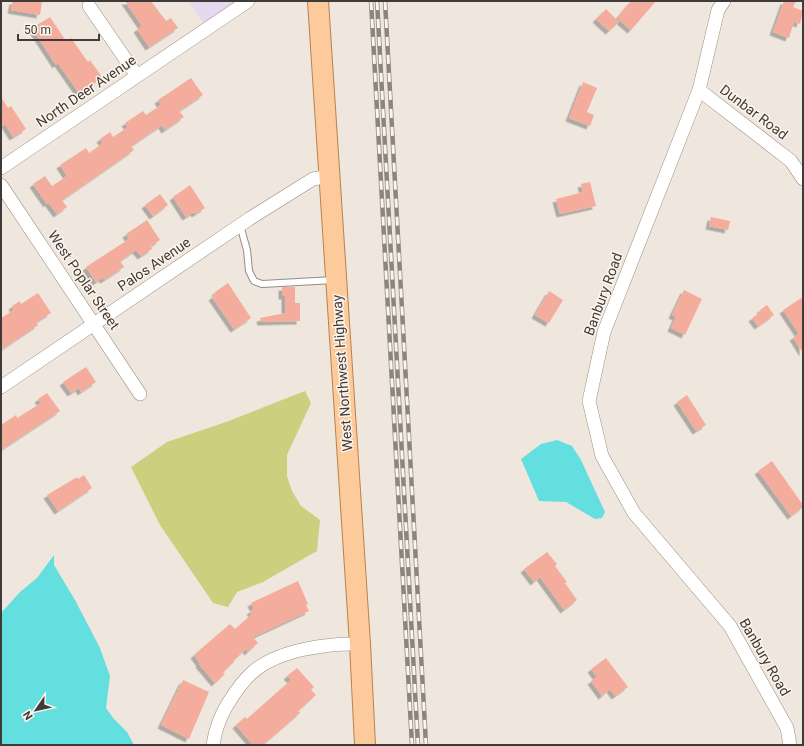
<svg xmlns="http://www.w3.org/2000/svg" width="804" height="746" font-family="Roboto,sans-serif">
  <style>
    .commercial { fill: #e4d9ee }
    .green { fill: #cccf7d }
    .water { fill: #64dfe0 }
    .building { fill: #f4ad9d; filter: url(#shadow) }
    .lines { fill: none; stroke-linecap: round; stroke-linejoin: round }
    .lane-casing { stroke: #958d86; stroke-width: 8 }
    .street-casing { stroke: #958d86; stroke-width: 14 }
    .primary-casing { stroke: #b9814d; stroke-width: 22 }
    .lane { stroke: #fff; stroke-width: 6 }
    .street { stroke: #fff; stroke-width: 13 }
    .primary { stroke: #fdca9b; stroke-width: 20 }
    .rail-casing { stroke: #8a8580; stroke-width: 4.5 }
    .rail { stroke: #fdf4eb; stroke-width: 3; stroke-dasharray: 9; stroke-linecap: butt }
    .labels { text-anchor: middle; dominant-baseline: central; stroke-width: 3; stroke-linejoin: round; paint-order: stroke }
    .street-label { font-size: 14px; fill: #3e3b38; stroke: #fdf4eb }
  </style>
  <defs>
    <filter id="shadow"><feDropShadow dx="-3.5" dy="3.5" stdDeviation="0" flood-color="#0004"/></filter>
  </defs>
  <rect width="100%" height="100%" fill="#efe7de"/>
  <path class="commercial" d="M 189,1 L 248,1 L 207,29 Z"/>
  <path class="green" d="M 305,391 L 311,403 L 287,455 L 287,476 L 292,491 L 301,506 L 320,520 L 317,551 L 263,582 L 237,592 L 228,607 L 213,603 L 160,525 L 131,467 L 167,442 L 226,422 Z"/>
  <path class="water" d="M 557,440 L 572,446 L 581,460 L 605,512 L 602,518 L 595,519 L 566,502 L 539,501 L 521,459 L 541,444 Z
    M 54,555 L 54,565 L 75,600 L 100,648 L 110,676 L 106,708 L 114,719 L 127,732 L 134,745 L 1,745 L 1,613 L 20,592 L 37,578 Z"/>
  <path class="building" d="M 13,1 L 42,1 L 40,15 L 11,10 Z
    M 125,1 L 151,1 L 166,21 L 171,18 L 178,28 L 149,47 L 137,29 L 142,26 Z
    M 631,1 L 656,1 L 631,30 L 617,18 Z
    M 784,1 L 796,1 L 793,7 L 803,11 L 800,24 L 794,22 L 789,38 L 773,32 Z
    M 606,9 L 619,22 L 609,31 L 596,19 Z
    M 50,17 L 66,41 L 71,38 L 88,62 L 90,60 L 102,77 L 79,93 L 58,63 L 56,65 L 32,28 Z
    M 191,78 L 203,95 L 179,111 L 184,117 L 165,130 L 162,125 L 131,146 L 134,150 L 62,200 L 67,207 L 57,214 L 48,202 L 47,204 L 33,184 L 45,176 L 52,186 L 67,176 L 60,165 L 86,148 L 89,153 L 103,143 L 100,139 L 110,132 L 113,137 L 128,127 L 125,123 L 143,111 L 146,115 L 161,105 L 158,100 Z
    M 583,82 L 597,88 L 587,112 L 594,115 L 590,126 L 569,118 Z
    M 1,97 L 8,108 L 11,106 L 26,129 L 13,137 L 5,124 L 1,127 Z
    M 590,182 L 596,206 L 560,214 L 556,199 L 583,192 L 581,184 Z
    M 190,185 L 205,208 L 195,214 L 194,212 L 186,217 L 173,197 Z
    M 160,194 L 168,205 L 153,216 L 145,205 Z
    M 711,217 L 730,221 L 728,230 L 709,226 Z
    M 147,220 L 160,240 L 151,246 L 152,249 L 141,256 L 136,250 L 120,261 L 124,267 L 104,280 L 102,278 L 96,282 L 86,267 L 129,239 L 126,234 Z
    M 228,283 L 251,318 L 234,329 L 212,297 L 216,294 L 215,292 Z
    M 282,287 L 295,287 L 295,303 L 300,303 L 300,321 L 261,322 L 260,318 L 285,313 L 285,296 L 282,296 Z
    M 684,290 L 702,299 L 685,335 L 671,328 L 676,317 L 672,315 Z
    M 549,291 L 563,300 L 549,323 L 535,315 Z
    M 38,293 L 51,313 L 36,322 L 38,325 L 1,350 L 1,318 L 14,310 L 12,306 L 20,301 L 21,304 Z
    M 803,297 L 803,353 L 793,337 L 799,334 L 783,310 Z
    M 767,305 L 774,315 L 758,326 L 752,318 L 761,312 L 760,310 Z
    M 86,367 L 96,382 L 81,392 L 79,388 L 71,393 L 63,382 Z
    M 47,393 L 60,411 L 1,450 L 1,425 L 16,415 L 17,418 L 41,403 L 38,399 Z
    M 687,395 L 706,425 L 696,431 L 677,402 Z
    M 772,461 L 803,505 L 803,507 L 791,516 L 758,471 Z
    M 84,475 L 92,488 L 58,511 L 47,495 L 77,477 L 78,479 Z
    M 547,552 L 557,564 L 555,566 L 567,582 L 565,583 L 577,600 L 564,610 L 540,577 L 534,582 L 524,569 Z
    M 298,581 L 308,604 L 306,605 L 309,611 L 253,637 L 258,643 L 248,652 L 246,649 L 233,661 L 234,662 L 223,672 L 225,674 L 215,683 L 199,664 L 200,663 L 194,655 L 230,624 L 235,629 L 252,614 L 250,611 L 254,609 L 251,603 Z
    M 606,658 L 628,687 L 615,696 L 610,689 L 602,696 L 591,681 L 597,677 L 591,669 Z
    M 297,668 L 314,687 L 311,690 L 316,695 L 298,711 L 300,713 L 263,745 L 253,745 L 236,725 L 245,717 L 247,719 L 291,680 L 287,676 Z
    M 183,680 L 209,692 L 189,739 L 161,725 Z"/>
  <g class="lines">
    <defs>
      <path id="lane" d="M 240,225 L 247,250 L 249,271 L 254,281 L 262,284 L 334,280"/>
      <path id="street" d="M 724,1 L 718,10 L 699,90 L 604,332 L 589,401 L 602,456 L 634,513 L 730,626 L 787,728 L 790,745
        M 89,6 L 137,76
        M 699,90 L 791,161 L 803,179
        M 1,168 L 248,1
        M 1,185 L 140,394
        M 1,387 L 249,219 L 313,179 L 329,176
        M 213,745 C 215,731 220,717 227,705 C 235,692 243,680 254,671 C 279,650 328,643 360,644"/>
      <path id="primary" d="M 318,1 L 360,644 L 365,745"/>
    </defs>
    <use href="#lane" class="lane-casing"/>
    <use href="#street" class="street-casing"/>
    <use href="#primary" class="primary-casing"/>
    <use href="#lane" class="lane"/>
    <use href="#street" class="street"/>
    <use href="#primary" class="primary"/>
    <defs>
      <path id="rail" d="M 371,1 L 412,745
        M 377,1 L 418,745
        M 385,1 L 426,745"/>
    </defs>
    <use href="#rail" class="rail-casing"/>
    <use href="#rail" class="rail"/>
  </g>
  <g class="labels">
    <g class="street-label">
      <text transform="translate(86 91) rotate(-34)">North Deer Avenue</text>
      <text transform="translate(754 112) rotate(37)">Dunbar Road</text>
      <text transform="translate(154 264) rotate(-34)">Palos Avenue</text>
      <text transform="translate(84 280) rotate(56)">West Poplar Street</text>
      <text transform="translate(603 294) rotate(-70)">Banbury Road</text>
      <text transform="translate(342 373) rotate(-94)">West Northwest Highway</text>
      <text transform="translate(765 657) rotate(60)">Banbury Road</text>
    </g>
  </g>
  <rect width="804" height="746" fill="none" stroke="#3e3b38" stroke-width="4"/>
  <g transform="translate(36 710) rotate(236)" stroke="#fdf4eb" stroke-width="3" paint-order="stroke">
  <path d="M0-3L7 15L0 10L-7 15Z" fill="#3e3b38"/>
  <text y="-6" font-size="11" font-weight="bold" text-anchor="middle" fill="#3e3b38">N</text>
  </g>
  <path d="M18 34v6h81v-6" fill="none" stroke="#3e3b38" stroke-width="2"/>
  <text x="24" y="34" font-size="12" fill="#3e3b38" stroke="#fdf4eb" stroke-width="3" paint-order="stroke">50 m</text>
</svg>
